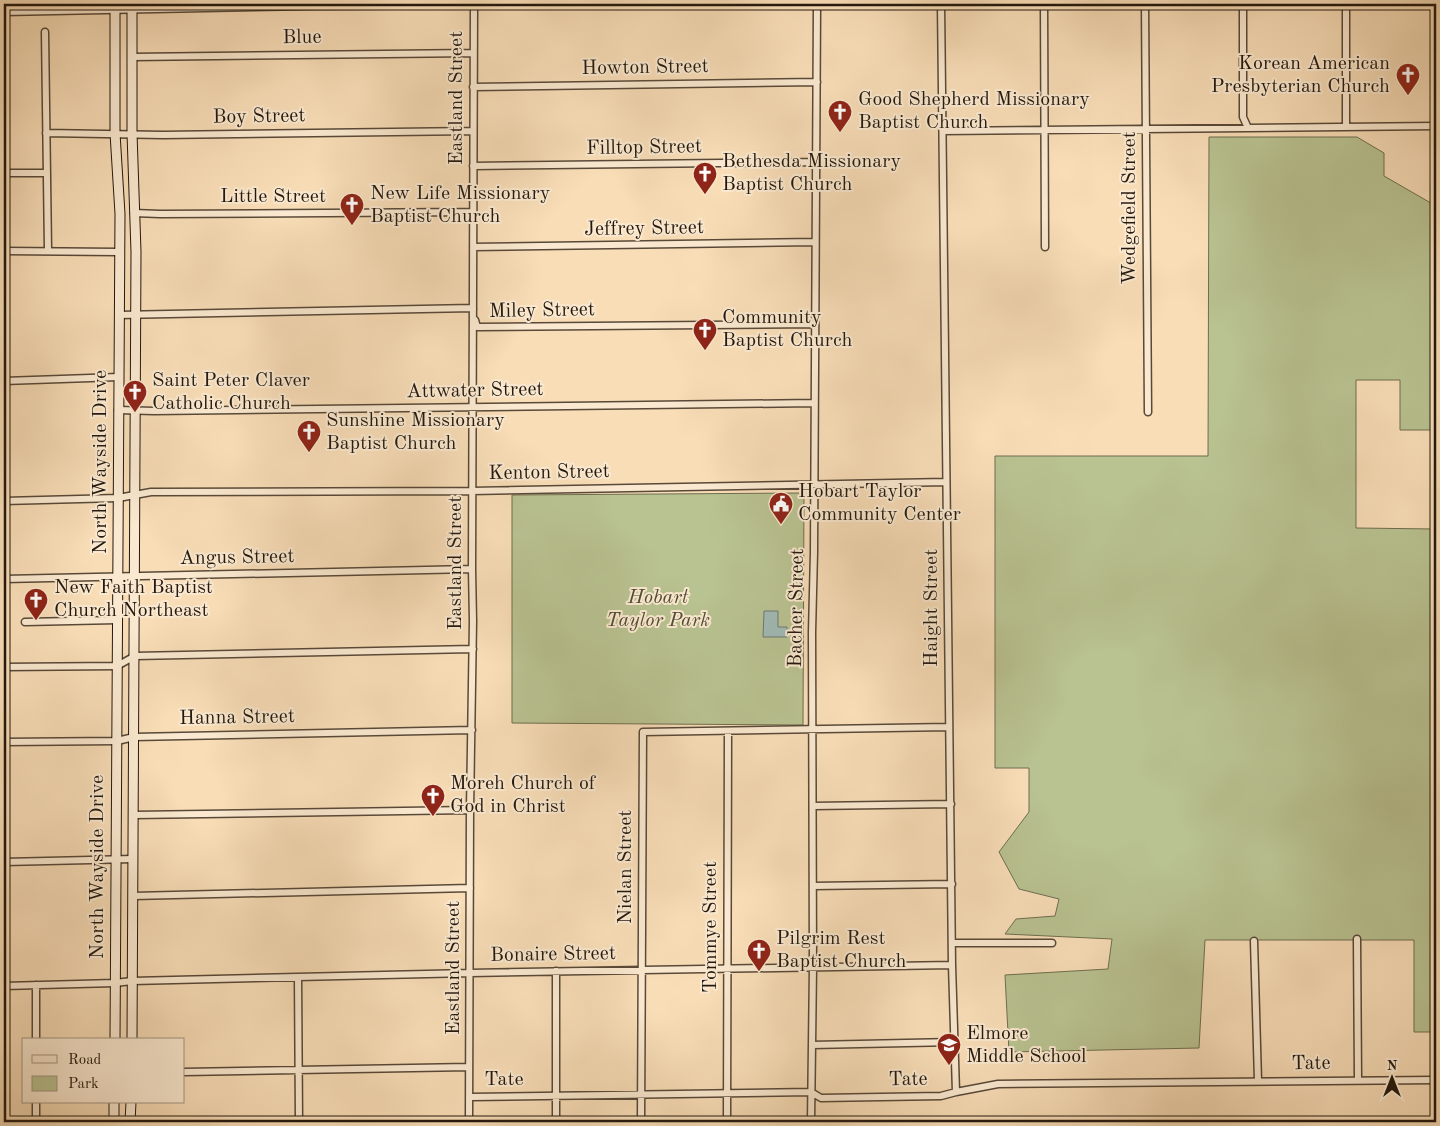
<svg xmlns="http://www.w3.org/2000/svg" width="1440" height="1126" font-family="'Old Standard TT',serif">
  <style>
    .green { fill: #b9c291; stroke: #6e6d50 }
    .water { fill: #a0bab6; stroke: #6e7973 }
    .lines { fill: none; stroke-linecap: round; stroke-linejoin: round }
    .street-casing { stroke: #584938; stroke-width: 9 }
    .secondary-casing { stroke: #23180e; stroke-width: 11 }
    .street { stroke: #fae9d0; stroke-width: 6 }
    .secondary { stroke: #fae9d0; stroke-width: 9 }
    .labels { text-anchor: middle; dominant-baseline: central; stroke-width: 4; stroke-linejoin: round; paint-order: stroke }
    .street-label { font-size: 20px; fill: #23180e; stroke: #fae9d0 }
    .poi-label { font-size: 20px; fill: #23180e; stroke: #fae9d0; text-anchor: start }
    .park-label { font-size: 20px; font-style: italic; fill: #504b35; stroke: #fae9d0 }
  </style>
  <rect width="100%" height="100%" fill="#f8ddb7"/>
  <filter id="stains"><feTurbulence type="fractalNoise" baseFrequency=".004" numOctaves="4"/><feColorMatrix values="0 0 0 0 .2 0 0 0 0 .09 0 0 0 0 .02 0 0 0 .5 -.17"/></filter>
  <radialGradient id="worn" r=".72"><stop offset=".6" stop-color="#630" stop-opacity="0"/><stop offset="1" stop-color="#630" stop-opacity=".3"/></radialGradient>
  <path class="green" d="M 1209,137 L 1357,137 L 1384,153 L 1384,176 L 1436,206 L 1436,430 L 1400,430 L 1400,380 L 1356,380 L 1356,528 L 1436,529 L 1436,1032 L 1414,1032 L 1414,940 L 1205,940 L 1199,1048 L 1009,1052 L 1005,975 L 1108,969 L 1112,939 L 1005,934 L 1016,919 L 1055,916 L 1059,899 L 1019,889 L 999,852 L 1029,812 L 1029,768 L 995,768 L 995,456 L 1208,456 Z
    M 804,493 L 803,725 L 512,723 L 512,495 Z"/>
  <path class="water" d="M 764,611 L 778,611 L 778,627 L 787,627 L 787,637 L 763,637 Z"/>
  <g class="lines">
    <defs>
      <path id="street" d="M 941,4 L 952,965 L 956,1092
        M 1044,4 L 1045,247
        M 1145,4 L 1148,412
        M 1243,4 L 1243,117 L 1248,128
        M 1346,4 L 1346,127
        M 4,12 L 311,6 L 619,4
        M 45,32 L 48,251
        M 132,57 L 473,53
        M 473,87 L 817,82
        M 943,131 L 1436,126
        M 46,133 L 163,135 L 473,131
        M 473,166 L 816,162
        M 4,173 L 47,173
        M 134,213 L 160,214 L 472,212
        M 473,247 L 815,242
        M 4,251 L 119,252
        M 119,315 L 473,308 L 473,310
        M 475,320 L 477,327 L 815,324
        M 4,381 L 119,377
        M 118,410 L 154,411 L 814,403
        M 4,501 L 118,498 L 151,492 L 472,491 L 946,482
        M 4,579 L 472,569
        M 25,622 L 117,620
        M 4,667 L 117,666 L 135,656 L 473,649
        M 4,742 L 117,741 L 134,737 L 472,730
        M 813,806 L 951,804
        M 134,815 L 470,810
        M 4,862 L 133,859
        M 813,886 L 952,884
        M 133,896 L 470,888
        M 1357,939 L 1358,1080
        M 1254,941 L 1258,1081
        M 952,943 L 1052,943
        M 556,971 L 556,1122
        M 298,977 L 299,1122
        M 36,985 L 36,1040
        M 4,986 L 115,983 L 132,981 L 470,973 L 952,965
        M 812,1045 L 954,1042
        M 184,1072 L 469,1067
        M 470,1097 L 811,1092 L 821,1098 L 941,1096 L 956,1092 L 998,1084 L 1436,1080
        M 36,1102 L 36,1122
        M 469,1122 L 470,810 L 473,621 L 472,569 L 474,4
        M 641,1122 L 643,732 L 949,727
        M 727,1122 L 728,732
        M 811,1122 L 813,967 L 812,632 L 814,552 L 817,4"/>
      <path id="secondary" d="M 132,4 L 132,133 L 136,252 L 132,1040
        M 115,1040 L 120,214 L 115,133 L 115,4
        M 114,1122 L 114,1102
        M 130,1122 L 131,1102"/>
    </defs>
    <use href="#street" class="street-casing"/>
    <use href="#secondary" class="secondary-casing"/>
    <use href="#street" class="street"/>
    <use href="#secondary" class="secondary"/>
  </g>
  <defs>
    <symbol id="church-pin" viewBox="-11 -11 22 30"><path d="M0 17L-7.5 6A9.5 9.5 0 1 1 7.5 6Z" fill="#8f2418" stroke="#fae9d0"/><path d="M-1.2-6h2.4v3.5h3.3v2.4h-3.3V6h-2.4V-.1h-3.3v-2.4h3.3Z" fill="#fff"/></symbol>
    <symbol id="civic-pin" viewBox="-11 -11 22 30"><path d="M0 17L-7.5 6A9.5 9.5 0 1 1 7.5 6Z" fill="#8f2418" stroke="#fae9d0"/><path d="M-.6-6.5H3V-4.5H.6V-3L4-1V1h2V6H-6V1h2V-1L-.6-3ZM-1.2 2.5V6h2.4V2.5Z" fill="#fff"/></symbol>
    <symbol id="school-pin" viewBox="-11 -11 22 30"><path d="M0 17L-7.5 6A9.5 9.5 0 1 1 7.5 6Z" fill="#8f2418" stroke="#fae9d0"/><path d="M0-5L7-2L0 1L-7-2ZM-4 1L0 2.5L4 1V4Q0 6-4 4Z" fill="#fff"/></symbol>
  </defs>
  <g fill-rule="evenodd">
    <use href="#church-pin" x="1394" y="61" width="28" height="38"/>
    <use href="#church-pin" x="826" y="98" width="28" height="38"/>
    <use href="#church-pin" x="691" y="160" width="28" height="38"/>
    <use href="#church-pin" x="338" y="191" width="28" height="38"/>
    <use href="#church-pin" x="691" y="316" width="28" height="38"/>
    <use href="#church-pin" x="121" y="378" width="28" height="38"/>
    <use href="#church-pin" x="295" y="418" width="28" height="38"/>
    <use href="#civic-pin" x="767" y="490" width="28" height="38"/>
    <use href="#church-pin" x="22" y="586" width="28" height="38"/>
    <use href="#church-pin" x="419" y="782" width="28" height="38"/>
    <use href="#church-pin" x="745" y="937" width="28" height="38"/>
    <use href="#school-pin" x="935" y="1031" width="28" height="38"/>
  </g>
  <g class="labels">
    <g class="street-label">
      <text transform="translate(302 38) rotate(-1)">Blue</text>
      <text transform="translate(645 68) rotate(-1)">Howton Street</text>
      <text transform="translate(457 98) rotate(-90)">Eastland Street</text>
      <text transform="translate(259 117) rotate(-1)">Boy Street</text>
      <text transform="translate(644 148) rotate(-1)">Filltop Street</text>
      <text x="273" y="197">Little Street</text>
      <text transform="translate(1130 208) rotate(-90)">Wedgefield Street</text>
      <text transform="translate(644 229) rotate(-1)">Jeffrey Street</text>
      <text transform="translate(542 311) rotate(-1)">Miley Street</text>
      <text transform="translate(475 391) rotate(-1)">Attwater Street</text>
      <text transform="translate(101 462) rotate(-90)">North Wayside Drive</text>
      <text transform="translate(549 473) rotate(-1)">Kenton Street</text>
      <text transform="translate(237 558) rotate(-1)">Angus Street</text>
      <text transform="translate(456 563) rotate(-90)">Eastland Street</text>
      <text transform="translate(797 608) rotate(-89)">Bacher Street</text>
      <text transform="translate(932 608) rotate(-90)">Haight Street</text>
      <text transform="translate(237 718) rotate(-1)">Hanna Street</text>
      <text transform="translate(98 867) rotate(-90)">North Wayside Drive</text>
      <text transform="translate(626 867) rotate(-90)">Nielan Street</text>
      <text transform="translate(711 927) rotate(-90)">Tommye Street</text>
      <text transform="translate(553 955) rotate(-1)">Bonaire Street</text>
      <text transform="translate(454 968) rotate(-90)">Eastland Street</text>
      <text transform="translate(1311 1064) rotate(-1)">Tate</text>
      <text x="504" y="1080">Tate</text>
      <text transform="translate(908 1080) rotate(-1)">Tate</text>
    </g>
    <g class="poi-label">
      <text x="1390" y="64" text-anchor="end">Korean American<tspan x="1390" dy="23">Presbyterian Church</tspan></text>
      <text x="858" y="100">Good Shepherd Missionary<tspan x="858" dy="23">Baptist Church</tspan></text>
      <text x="722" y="162">Bethesda Missionary<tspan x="722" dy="23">Baptist Church</tspan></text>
      <text x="370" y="194">New Life Missionary<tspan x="370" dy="23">Baptist Church</tspan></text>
      <text x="722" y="318">Community<tspan x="722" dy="23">Baptist Church</tspan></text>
      <text x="152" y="381">Saint Peter Claver<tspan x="152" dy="23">Catholic Church</tspan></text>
      <text x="326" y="421">Sunshine Missionary<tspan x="326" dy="23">Baptist Church</tspan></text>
      <text x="798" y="492">Hobart Taylor<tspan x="798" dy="23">Community Center</tspan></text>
      <text x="54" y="588">New Faith Baptist<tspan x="54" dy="23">Church Northeast</tspan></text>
      <text x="450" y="784">Moreh Church of<tspan x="450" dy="23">God in Christ</tspan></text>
      <text x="776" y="939">Pilgrim Rest<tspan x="776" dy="23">Baptist Church</tspan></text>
      <text x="966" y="1034">Elmore<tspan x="966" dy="23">Middle School</tspan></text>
    </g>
    <g class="park-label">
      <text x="658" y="598">Hobart<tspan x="658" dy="23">Taylor Park</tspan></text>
    </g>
  </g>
  <rect width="1440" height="1126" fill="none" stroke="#f8ddb7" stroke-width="20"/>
  <rect x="5" y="5" width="1430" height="1116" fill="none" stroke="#23180e" stroke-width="2.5"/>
  <rect x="10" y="10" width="1420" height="1106" fill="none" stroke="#23180e"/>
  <rect x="22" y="1038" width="162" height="65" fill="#fae9d0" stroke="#a49582"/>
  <rect x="32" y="1055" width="25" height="8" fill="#fae9d0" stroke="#a49582"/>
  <text x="68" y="1064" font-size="15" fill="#23180e">Road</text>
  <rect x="32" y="1076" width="25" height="15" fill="#b9c291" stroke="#a49582"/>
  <text x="68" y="1088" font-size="15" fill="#23180e">Park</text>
  <g transform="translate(1392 1078)" stroke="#fae9d0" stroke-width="4" paint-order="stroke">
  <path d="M0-4L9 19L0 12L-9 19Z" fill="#23180e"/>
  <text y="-8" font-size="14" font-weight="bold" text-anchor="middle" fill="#23180e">N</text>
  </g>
  <rect width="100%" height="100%" filter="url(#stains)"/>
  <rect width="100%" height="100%" fill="url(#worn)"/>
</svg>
